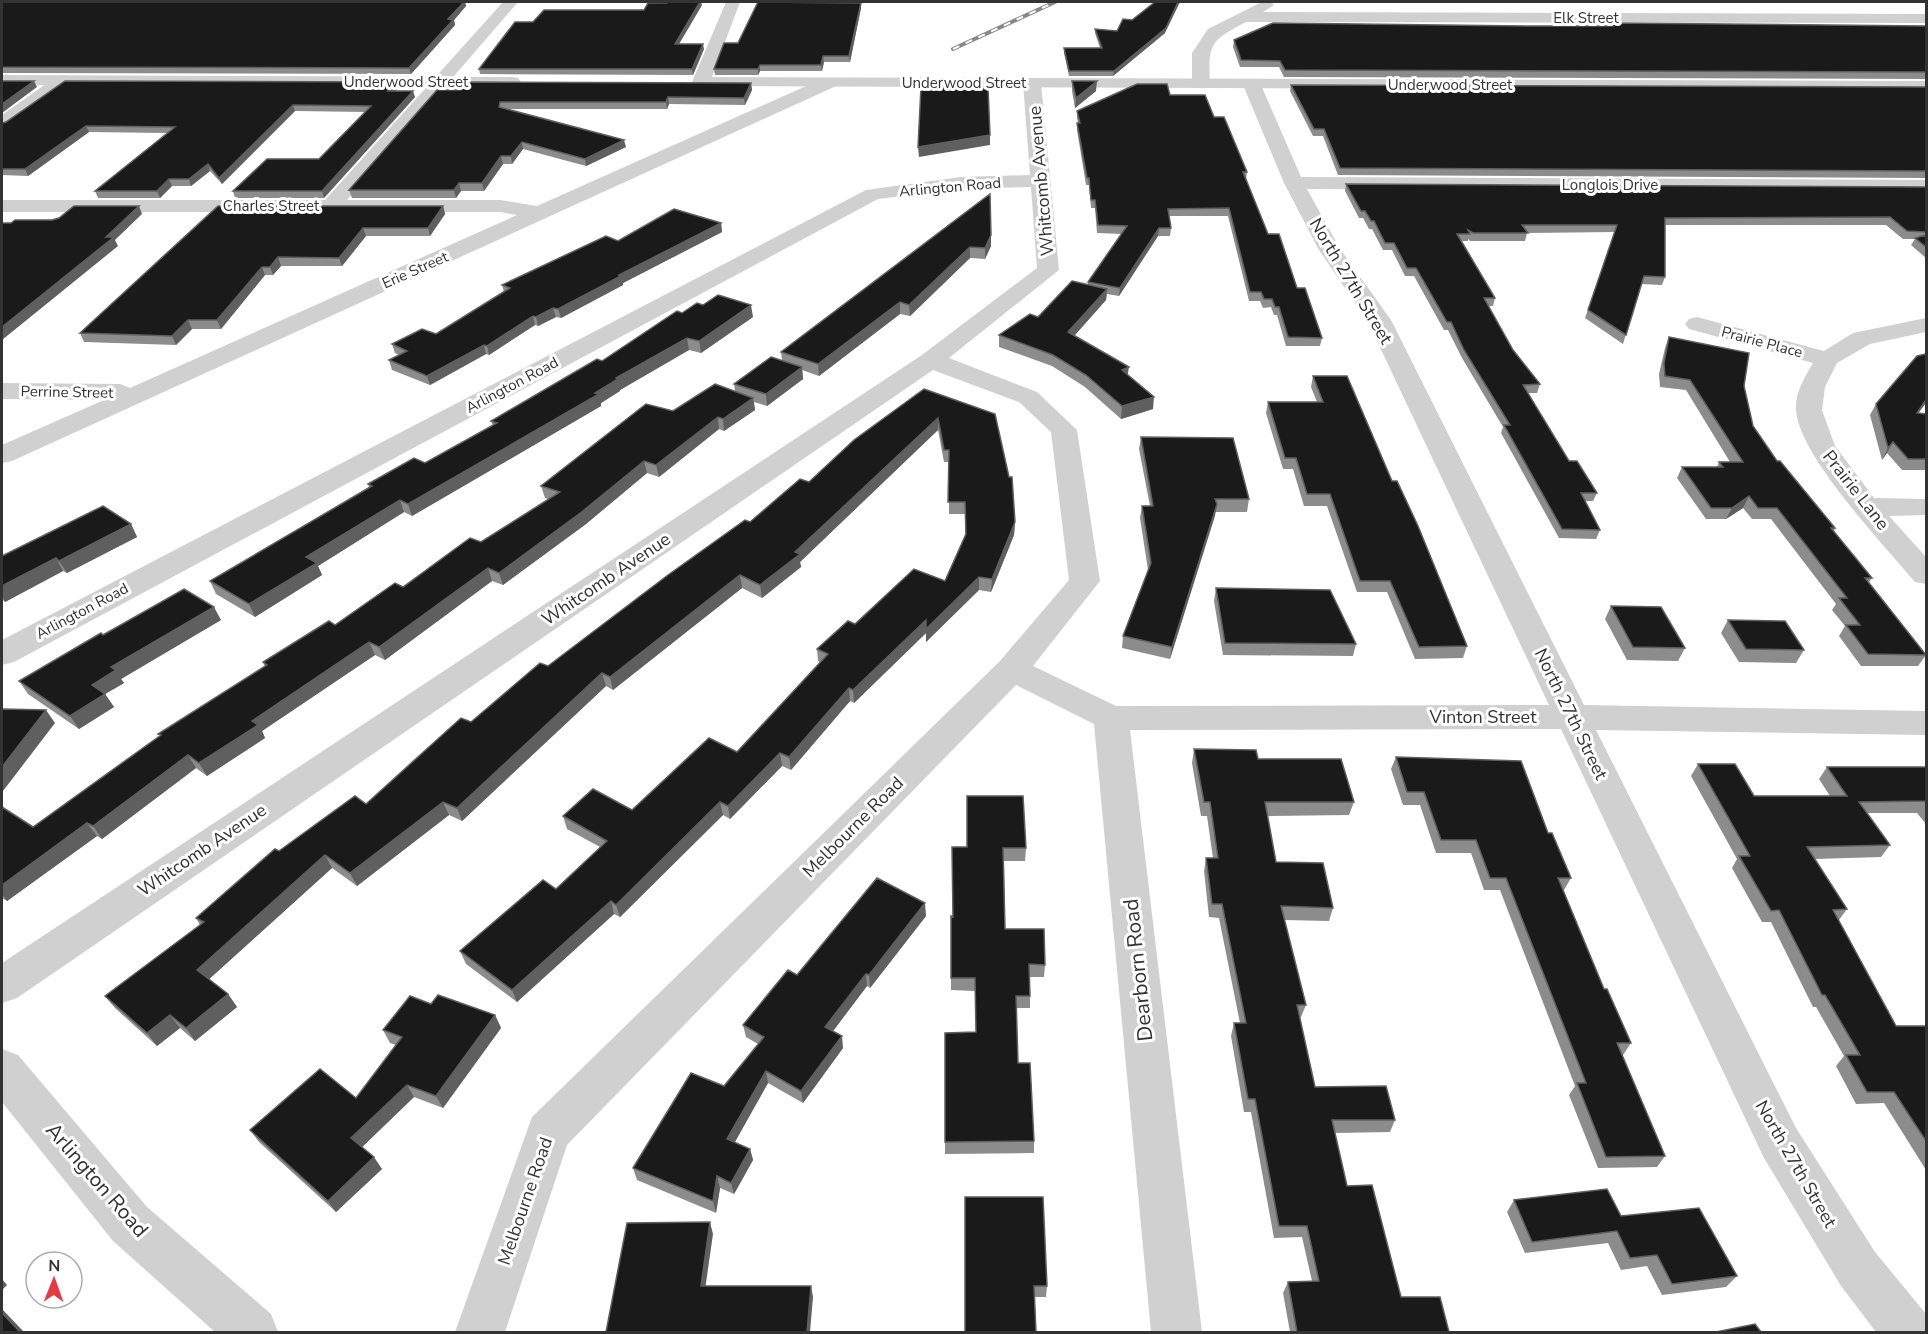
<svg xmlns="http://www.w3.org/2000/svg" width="1928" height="1334" font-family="'Nunito Sans',sans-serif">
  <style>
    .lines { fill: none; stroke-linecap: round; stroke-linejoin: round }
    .minor { fill: #d0d0d0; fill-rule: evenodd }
    .tertiary { fill: #d0d0d0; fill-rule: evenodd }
    .rail-casing { stroke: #888; stroke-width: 4 }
    .rail { stroke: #fff; stroke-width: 2; stroke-dasharray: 7; stroke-linecap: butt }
    .wall { fill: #8c8c8c }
    .shaded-wall { fill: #5f5f5f }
    .building { fill: #1a1a1a; stroke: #5f5f5f; stroke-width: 1.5 }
    .labels { text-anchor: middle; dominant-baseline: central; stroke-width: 6; stroke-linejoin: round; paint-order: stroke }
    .far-street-label { font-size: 15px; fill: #333; stroke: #fff }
    .street-label { font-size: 18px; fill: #333; stroke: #fff }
    .near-street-label { font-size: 21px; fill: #333; stroke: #fff }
  </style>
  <rect width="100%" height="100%" fill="#fff"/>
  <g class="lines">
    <path class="minor" d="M 503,2 L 518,2 L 347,200 L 500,200 L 537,206 L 822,79 L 834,79 L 837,83 L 834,87 L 12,461 L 2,463 L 2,445 L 104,400 L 2,399 L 2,383 L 120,384 L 130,388 L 517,215 L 500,212 L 2,212 L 2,200 L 325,200 Z
      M 726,2 L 740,2 L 710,82 L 707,86 L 695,86 L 692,82 Z
      M 1262,2 L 1271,2 L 1274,5 L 1263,12 L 1926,14 L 1926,23 L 1246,22 C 1210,41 1208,43 1210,84 L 1207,88 L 1195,88 L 1192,84 L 1192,53 L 1208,29 Z
      M 63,75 L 69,76 L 72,80 L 69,84 L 8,127 L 2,128 L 2,115 L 57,76 Z
      M 1032,78 L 1038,79 L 1041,83 L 1059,270 L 949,358 L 1037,392 L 1077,430 L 1100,581 L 1033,666 L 1116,706 L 1549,705 L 1367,320 L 1319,250 L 1284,183 L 1243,85 L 1246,81 L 1258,81 L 1261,85 L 1301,177 L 1926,180 L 1926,192 L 1307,189 L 1340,249 L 1391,320 L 1584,705 L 1926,711 L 1926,735 L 1596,730 L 1796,1128 L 1875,1252 L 1926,1314 L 1926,1332 L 1876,1332 L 1841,1286 L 1764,1158 L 1561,729 L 1130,730 L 1202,1332 L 1151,1332 L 1094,724 L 1016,685 L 567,1145 L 505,1332 L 455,1332 L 532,1117 L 1000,661 L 1069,580 L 1051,432 L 1019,402 L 933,370 L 17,998 L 2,1003 L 2,963 L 922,355 L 1037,268 L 1031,187 L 961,189 L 878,199 L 14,662 L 2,665 L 2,640 L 866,190 L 961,177 L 1030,175 L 1023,83 L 1026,79 Z
      M 1697,317 L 1824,351 L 1853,333 L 1926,318 L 1926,332 L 1870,344 L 1837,363 L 1825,387 L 1822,410 L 1835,446 L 1874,498 L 1926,499 L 1926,515 L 1889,516 L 1926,557 L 1926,584 L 1915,582 C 1884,545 1799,456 1796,410 C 1795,392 1805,377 1813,363 L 1689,329 L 1685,324 L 1689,319 Z
      M 2,1049 L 18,1055 L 147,1207 L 271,1314 L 278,1332 L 215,1332 L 113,1241 L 2,1102 Z"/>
    <path class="tertiary" d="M 2,75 L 512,77 L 518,78 L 521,82 L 518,86 L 512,87 L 2,85 Z
      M 707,77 L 1926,81 L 1926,91 L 701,86 L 698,82 L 701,78 Z"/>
    <defs>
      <path id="rail" d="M 953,49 L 1055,2"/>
    </defs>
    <use href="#rail" class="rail-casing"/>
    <use href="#rail" class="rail"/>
  </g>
  <path class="wall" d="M 2,2 L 465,2 L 466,6 L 454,20 L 455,25 L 411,74 L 2,73 Z
    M 861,3 L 861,8 L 850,62 L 824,62 L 822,71 L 760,71 L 758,75 L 715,75 L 714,69 L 738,43 Z
    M 702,5 L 679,44 L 704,49 L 693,75 L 480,74 L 479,69 L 533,22 Z
    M 1610,23 L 1926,26 L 1926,79 L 1284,77 L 1279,67 L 1240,67 L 1233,47 L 1234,40 L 1529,26 L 1610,26 Z
    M 1095,29 L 1117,31 L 1165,33 L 1113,76 L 1069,76 L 1064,53 L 1064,48 L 1100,48 L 1095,33 Z
    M 1072,81 L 1096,91 L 1075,108 L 1072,91 Z
    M 751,83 L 752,90 L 745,105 L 669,104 L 667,109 L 507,109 L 626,147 L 586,166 L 523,149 L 512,164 L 503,164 L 484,191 L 461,191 L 456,198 L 352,198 L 349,190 L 461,90 Z
    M 1291,85 L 1926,87 L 1926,178 L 1338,175 L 1323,136 L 1313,136 L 1290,91 Z
    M 398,88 L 396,91 L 415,97 L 324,198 L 235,198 L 233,191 L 319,159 L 365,112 L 295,111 L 222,184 L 210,171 L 191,186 L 172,186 L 160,198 L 98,198 L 95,191 L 167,133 L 89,132 L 28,176 L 2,175 L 2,123 Z
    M 1170,95 L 1214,117 L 1247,172 L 1246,180 L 1268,234 L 1322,338 L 1320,346 L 1286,346 L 1277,315 L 1274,315 L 1271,307 L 1263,308 L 1260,301 L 1249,301 L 1228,216 L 1169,216 L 1171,228 L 1170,236 L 1158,236 L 1119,296 L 1107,294 L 1106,300 L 1074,336 L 1128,375 L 1153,409 L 1121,419 L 1085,387 L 1052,366 L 999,347 L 999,335 L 1038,317 L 1088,284 L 1088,282 L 1122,234 L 1097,233 L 1095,208 L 1091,208 L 1089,185 L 1086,185 L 1077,130 L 1077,123 L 1078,123 L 1077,118 L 1077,111 Z
    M 1346,184 L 1926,187 L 1926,258 L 1911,245 L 1915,239 L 1903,239 L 1886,225 L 1665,225 L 1665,277 L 1662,285 L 1641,284 L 1623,344 L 1585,318 L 1615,232 L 1527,233 L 1525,241 L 1470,241 L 1468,239 L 1468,241 L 1462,241 L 1495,298 L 1493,306 L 1488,306 L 1513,350 L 1540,384 L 1537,393 L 1528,393 L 1569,461 L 1597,493 L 1593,501 L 1585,501 L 1600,530 L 1596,539 L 1559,538 L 1501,433 L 1503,427 L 1462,358 L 1448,330 L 1444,330 L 1414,276 L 1405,276 L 1392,250 L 1383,250 L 1372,229 L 1369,229 L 1363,218 L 1359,218 L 1345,191 Z
    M 218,206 L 443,206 L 445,214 L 430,236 L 366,236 L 342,266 L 281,266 L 273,275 L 265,275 L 221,329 L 192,329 L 176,345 L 84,342 L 80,333 Z
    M 721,223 L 722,232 L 623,283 L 623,285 L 561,318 L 556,317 L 538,326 L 535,325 L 489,355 L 486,354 L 430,385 L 392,370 L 389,360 L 399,355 L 395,353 L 392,344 L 436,334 L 504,292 L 502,285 L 618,241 Z
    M 991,235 L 991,246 L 985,259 L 970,258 L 910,316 L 900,314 L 819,376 L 802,370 L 803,379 L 767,406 L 754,402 L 755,410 L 724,431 L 719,429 L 659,477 L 647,473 L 586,524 L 503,585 L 492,581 L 385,660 L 375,655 L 262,731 L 265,738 L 207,776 L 196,768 L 102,839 L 97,836 L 7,901 L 2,898 L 2,807 L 33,827 L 160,736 L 158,734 L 265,667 L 263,662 L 335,625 L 481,542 L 548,499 L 545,498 L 541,486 L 673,411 L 735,391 L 734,384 L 782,360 L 781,352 Z
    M 682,313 L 753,317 L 701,353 L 689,350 L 620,390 L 620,391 L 601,403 L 601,406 L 412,516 L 404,512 L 318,566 L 322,575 L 255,617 L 216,594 L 210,581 L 369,487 L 368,484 L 425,463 L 493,426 L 491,421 L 602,361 Z
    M 1669,337 L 1744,386 L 1753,426 L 1777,461 L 1835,528 L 1834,531 L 1872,578 L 1869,582 L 1926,655 L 1918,666 L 1861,666 L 1839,636 L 1845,626 L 1832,610 L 1836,604 L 1771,519 L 1752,519 L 1743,508 L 1726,519 L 1706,519 L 1677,478 L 1682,467 L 1717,467 L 1719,462 L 1730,462 L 1686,390 L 1660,387 L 1659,374 L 1665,348 Z
    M 1313,376 L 1392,481 L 1467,646 L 1463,658 L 1415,659 L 1387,592 L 1357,592 L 1327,506 L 1304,506 L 1293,469 L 1283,469 L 1266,413 L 1268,402 L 1317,402 L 1311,387 Z
    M 924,389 L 1015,522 L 1014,535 L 991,592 L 979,590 L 926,642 L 926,633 L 854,703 L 850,701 L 791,770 L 782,766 L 730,819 L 723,815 L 620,917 L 614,914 L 517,1002 L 466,964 L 460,951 L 556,889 L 600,847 L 567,829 L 563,816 L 632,810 L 737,752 L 820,662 L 818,661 L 817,649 L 855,624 L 945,581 L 965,535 L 965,514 L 949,514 L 949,462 L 944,462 L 938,430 L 800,562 L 801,567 L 762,598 L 742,588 L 613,690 L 606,686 L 462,821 L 449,815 L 357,886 L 332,868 L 209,979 L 228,994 L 237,1007 L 195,1041 L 180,1028 L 157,1046 L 115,1008 L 105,996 L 200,925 L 196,918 L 279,851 L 366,804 L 471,722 L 548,666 L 750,522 L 809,482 Z
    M 1876,404 L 1926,414 L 1926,470 L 1902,470 L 1887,453 L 1882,460 L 1870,415 Z
    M 1141,437 L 1249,499 L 1247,512 L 1215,512 L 1170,659 L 1122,648 L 1123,636 L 1148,570 L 1140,518 L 1142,506 L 1150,506 L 1139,449 Z
    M 131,524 L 137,537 L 67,573 L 63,571 L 5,602 L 2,599 L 2,556 Z
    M 1216,588 L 1356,644 L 1353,656 L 1223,655 L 1214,601 Z
    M 1611,606 L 1685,648 L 1678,661 L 1627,660 L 1605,619 Z
    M 221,620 L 121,679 L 124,683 L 105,694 L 114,707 L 79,729 L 28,694 L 19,681 L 103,635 Z
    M 1728,620 L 1804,650 L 1796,663 L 1739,662 L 1721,633 Z
    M 1194,749 L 1258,759 L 1354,802 L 1349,815 L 1268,816 L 1276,862 L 1333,908 L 1329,921 L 1284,920 L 1306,1005 L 1301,1017 L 1299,1018 L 1315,1087 L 1395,1120 L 1390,1132 L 1335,1133 L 1347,1186 L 1401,1297 L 1449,1332 L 1290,1332 L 1283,1293 L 1288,1282 L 1312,1281 L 1302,1237 L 1274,1238 L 1251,1112 L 1244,1112 L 1231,1036 L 1234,1023 L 1240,1023 L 1219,918 L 1209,917 L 1204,871 L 1206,858 L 1213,858 L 1207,816 L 1201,816 L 1192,763 Z
    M 1396,757 L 1548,833 L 1571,878 L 1564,890 L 1563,890 L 1604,989 L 1631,1043 L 1623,1055 L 1622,1055 L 1665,1156 L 1657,1167 L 1598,1168 L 1569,1095 L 1575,1086 L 1500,890 L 1484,890 L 1471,853 L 1436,853 L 1420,805 L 1403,805 L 1391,769 Z
    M 1698,764 L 1754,796 L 1830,796 L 1819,779 L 1827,767 L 1926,767 L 1926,824 L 1917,813 L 1867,813 L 1890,845 L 1881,857 L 1815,859 L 1847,909 L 1839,920 L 1896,1026 L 1926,1026 L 1926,1170 L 1884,1103 L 1856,1104 L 1836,1066 L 1844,1056 L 1816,1007 L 1813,1007 L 1771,922 L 1762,922 L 1732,868 L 1737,859 L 1691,776 Z
    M 952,847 L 1026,848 L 1025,861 L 1004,861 L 1005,929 L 1045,965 L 1044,977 L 1030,977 L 1030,1008 L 1016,1008 L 1018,1063 L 1034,1141 L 1034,1153 L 945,1154 L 945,1033 L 976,1032 L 975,991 L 951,990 L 951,916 L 953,917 Z
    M 926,916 L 870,988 L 867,986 L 833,1031 L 843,1048 L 803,1103 L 768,1083 L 734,1142 L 750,1149 L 753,1160 L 734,1194 L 720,1188 L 716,1213 L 637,1180 L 633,1168 L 724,1086 L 758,1044 L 746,1037 L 743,1025 L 797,975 Z
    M 431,1004 L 495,1015 L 501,1028 L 443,1108 L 414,1097 L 362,1147 L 382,1169 L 336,1212 L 259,1142 L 250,1130 L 356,1098 L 396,1045 L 390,1043 L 383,1030 Z
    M 1514,1200 L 1621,1216 L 1737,1276 L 1726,1287 L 1662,1295 L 1647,1266 L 1621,1270 L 1608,1243 L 1525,1253 L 1507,1212 Z
    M 965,1209 L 1047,1286 L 1046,1297 L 1034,1297 Z"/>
  <path class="shaded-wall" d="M 464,2 L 465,2 L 466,6 L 454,20 L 455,25 L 411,74 L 409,68 L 448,19 Z
    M 700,2 L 701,2 L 702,5 L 676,49 L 675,44 Z
    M 1178,2 L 1180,2 L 1165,33 L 1113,76 L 1114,71 Z
    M 861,3 L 861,8 L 850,62 L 849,56 Z
    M 703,44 L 704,49 L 693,75 L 692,69 Z
    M 823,56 L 824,62 L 822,71 L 821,65 Z
    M 760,65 L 760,71 L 758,75 L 758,69 Z
    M 34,81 L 37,87 L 2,113 L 2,104 Z
    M 1097,81 L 1096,91 L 1075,108 L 1076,98 Z
    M 396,82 L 398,88 L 390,97 L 388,91 Z
    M 751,83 L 752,90 L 745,105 L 744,98 Z
    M 413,91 L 415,97 L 324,198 L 322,191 Z
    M 668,97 L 669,104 L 667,109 L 666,102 Z
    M 293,105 L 295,111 L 222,184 L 219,178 Z
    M 86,126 L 89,132 L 28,176 L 25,169 Z
    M 990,135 L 990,145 L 919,157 L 918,147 Z
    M 624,140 L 626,147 L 586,166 L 585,159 Z
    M 522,142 L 523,149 L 512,164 L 511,156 Z
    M 501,156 L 503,164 L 484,191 L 482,183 Z
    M 208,164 L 210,171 L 191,186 L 189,179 Z
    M 169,179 L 172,186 L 160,198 L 157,191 Z
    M 459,183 L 461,191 L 456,198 L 454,190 Z
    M 139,206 L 142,214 L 115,240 L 118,246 L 2,340 L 2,327 L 106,237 Z
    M 443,206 L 445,214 L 430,236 L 428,228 Z
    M 721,223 L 722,232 L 623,283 L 623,285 L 561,318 L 558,309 L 619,275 Z
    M 363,228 L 366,236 L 342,266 L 339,258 Z
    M 1159,228 L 1158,236 L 1119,296 L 1120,288 Z
    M 991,235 L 991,246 L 985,259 L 985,248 Z
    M 970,247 L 970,258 L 910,316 L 909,305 Z
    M 278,257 L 281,266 L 273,275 L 270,267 Z
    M 262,267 L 265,275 L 221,329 L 217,320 Z
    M 1107,289 L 1106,300 L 1067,344 L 1068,332 Z
    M 900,302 L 900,314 L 819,376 L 818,364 Z
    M 751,305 L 753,317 L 701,353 L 699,341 Z
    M 553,308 L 556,317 L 538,326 L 536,317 Z
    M 533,316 L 535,325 L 489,355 L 487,346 Z
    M 188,320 L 192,329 L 176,345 L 172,336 Z
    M 687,338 L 689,350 L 620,390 L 620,391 L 601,403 L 601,406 L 412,516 L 408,504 L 595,393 L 616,378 Z
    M 484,345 L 486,354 L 430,385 L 427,376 Z
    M 802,367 L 803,379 L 767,406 L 766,394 Z
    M 1129,367 L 1127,379 L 1122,370 Z
    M 1154,397 L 1153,409 L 1121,419 L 1122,406 Z
    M 753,398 L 755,410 L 724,431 L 723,419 Z
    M 1926,400 L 1926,403 L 1910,424 L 1917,413 Z
    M 718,417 L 719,429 L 659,477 L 656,465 Z
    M 938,418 L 938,430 L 800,562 L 801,567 L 762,598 L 760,585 Z
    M 1893,442 L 1887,453 L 1882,460 L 1888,448 Z
    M 644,461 L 647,473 L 586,524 L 503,585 L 499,573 Z
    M 1749,496 L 1743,508 L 1726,519 L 1732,508 Z
    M 400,500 L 404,512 L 318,566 L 322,575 L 255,617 L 249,604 L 306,557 Z
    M 1217,504 L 1215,516 L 1170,659 L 1172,647 Z
    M 1015,522 L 1014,535 L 991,592 L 992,579 Z
    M 131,524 L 137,537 L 67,573 L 59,561 Z
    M 56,558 L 63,571 L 5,602 L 2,596 L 2,586 Z
    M 488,568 L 492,581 L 385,660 L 379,647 Z
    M 740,575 L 742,588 L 613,690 L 610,677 Z
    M 979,577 L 979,590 L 926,642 L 926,633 L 854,703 L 853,690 L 926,620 Z
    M 214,607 L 221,620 L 121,679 L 124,683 L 105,694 L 114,707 L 79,729 L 70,716 L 92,685 L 111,667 Z
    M 369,642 L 375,655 L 262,731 L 265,738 L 207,776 L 199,763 L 252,721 Z
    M 602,673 L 606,686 L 462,821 L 457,808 Z
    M 849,688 L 850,701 L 791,770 L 789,757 Z
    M 46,710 L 55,723 L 3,791 L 2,790 L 2,767 Z
    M 780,753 L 782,766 L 730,819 L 728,806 Z
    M 188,755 L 196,768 L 102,839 L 93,826 Z
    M 443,802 L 449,815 L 357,886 L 350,873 Z
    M 720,802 L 723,815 L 620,917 L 616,905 Z
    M 87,823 L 97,836 L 7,901 L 2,894 L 2,885 Z
    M 325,855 L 332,868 L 206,982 L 197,970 Z
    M 611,901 L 614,914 L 517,1002 L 512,990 Z
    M 925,903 L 926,916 L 870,988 L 869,975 Z
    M 866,974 L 867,986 L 827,1039 L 825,1027 Z
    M 228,994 L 237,1007 L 195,1041 L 186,1028 Z
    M 170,1015 L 180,1028 L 157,1046 L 147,1033 Z
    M 495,1015 L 501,1028 L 443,1108 L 436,1096 Z
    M 842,1036 L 843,1048 L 803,1103 L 801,1091 Z
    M 766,1071 L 768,1083 L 730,1151 L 727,1139 Z
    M 407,1085 L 414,1097 L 359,1150 L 351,1138 Z
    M 750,1149 L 753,1160 L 734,1194 L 731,1183 Z
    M 374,1157 L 382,1169 L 336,1212 L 328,1201 Z
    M 717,1176 L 720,1188 L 716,1213 L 713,1201 Z
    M 710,1222 L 713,1234 L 704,1297 L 701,1286 Z
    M 2,1279 L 7,1285 L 2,1290 Z
    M 811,1286 L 813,1297 L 810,1332 L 807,1332 Z
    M 2,1309 L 24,1332 L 20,1332 L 2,1313 Z"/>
  <path class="building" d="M 2,2 L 464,2 L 448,19 L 453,20 L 409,68 L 2,67 Z
    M 668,2 L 700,2 L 675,44 L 703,44 L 692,69 L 479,69 L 515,22 L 533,22 L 544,10 L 644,10 L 648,3 L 667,3 Z
    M 758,2 L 861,3 L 849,56 L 823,56 L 821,65 L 760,65 L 758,69 L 714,69 L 724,43 L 738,43 Z
    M 1155,2 L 1178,2 L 1166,28 L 1114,71 L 1069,71 L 1064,48 L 1102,48 L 1095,29 L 1117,31 L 1123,19 L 1132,20 Z
    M 1273,23 L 1529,26 L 1613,26 L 1610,23 L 1926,26 L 1926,72 L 1285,70 L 1280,61 L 1241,60 L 1234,40 Z
    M 2,81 L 34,81 L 2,104 Z
    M 65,81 L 396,82 L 388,91 L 413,91 L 322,191 L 233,191 L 267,159 L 319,159 L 371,106 L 293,105 L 219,178 L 208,164 L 189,179 L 169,179 L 157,191 L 95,191 L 175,127 L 86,126 L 25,169 L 2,169 L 2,123 L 6,122 Z
    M 1072,81 L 1097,81 L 1076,98 Z
    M 467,82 L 751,83 L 744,98 L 668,97 L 666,102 L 500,102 L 499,107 L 624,140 L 585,159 L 522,142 L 511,156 L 501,156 L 482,183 L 459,183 L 454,190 L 349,190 L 437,90 L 461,90 Z
    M 1137,84 L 1167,84 L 1170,95 L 1205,95 L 1214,117 L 1224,117 L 1247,172 L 1243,172 L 1268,234 L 1279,234 L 1297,288 L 1305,288 L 1322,338 L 1288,337 L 1279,307 L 1275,307 L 1272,299 L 1264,299 L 1261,292 L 1250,292 L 1229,208 L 1168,209 L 1171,228 L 1159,228 L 1120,288 L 1088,282 L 1127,226 L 1098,225 L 1095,200 L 1091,200 L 1089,178 L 1087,178 L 1077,123 L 1080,123 L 1077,111 Z
    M 1291,85 L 1926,87 L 1926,171 L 1340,168 L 1324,129 L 1314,129 Z
    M 921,87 L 988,87 L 990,135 L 918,147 Z
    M 1346,184 L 1926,187 L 1926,232 L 1907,231 L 1890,217 L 1665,218 L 1665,277 L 1644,276 L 1626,335 L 1588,310 L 1617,225 L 1522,225 L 1528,233 L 1473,233 L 1468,230 L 1470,234 L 1457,234 L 1495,298 L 1484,298 L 1513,350 L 1540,384 L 1523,385 L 1569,461 L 1577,461 L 1597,493 L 1581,493 L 1600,530 L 1562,529 L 1504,425 L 1510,425 L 1464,350 L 1451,322 L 1447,322 L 1416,268 L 1407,268 L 1394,243 L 1385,243 L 1374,221 L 1371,221 L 1365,211 L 1361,211 Z
    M 990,194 L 991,235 L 985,248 L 970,247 L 909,305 L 900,302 L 818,364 L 781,352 Z
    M 74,206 L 139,206 L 106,237 L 114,237 L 2,327 L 2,223 L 11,223 L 15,220 L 52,220 L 59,218 Z
    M 218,206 L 443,206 L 428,228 L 363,228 L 339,258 L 278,257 L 270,267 L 262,267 L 217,320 L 188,320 L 172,336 L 80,333 Z
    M 674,209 L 721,223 L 619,275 L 621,276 L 558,309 L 553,308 L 536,317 L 533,316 L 487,346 L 484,345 L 427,376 L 389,360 L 407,351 L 392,344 L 422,329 L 436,334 L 510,288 L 502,285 L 606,236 L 618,241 Z
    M 1926,235 L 1926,247 L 1915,238 Z
    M 1072,281 L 1107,289 L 1068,332 L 1129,367 L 1122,370 L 1154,397 L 1122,406 L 1086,375 L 1053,355 L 999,335 L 1030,314 L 1038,317 Z
    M 718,295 L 751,305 L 699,341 L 687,338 L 616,378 L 618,379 L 595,393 L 599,394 L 408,504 L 400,500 L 306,557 L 317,563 L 249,604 L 210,581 L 372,486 L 368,484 L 414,458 L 425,463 L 497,423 L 491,421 L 597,359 L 602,361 L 677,311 L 682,313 L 697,303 L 703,305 Z
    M 1669,337 L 1749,353 L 1744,386 L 1753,426 L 1777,461 L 1780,461 L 1835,528 L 1831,528 L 1872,578 L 1865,578 L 1926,655 L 1868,654 L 1846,625 L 1860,625 L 1839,598 L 1847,598 L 1777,508 L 1758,508 L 1749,496 L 1732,508 L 1711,508 L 1682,467 L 1723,467 L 1719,462 L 1743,462 L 1690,380 L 1665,376 L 1664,363 Z
    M 1926,354 L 1926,400 L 1917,413 L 1926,414 L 1926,459 L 1908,459 L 1893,442 L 1888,448 L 1876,404 L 1917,356 Z
    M 771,357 L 802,367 L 766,394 L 734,384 Z
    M 1313,376 L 1347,376 L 1392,481 L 1397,481 L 1418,526 L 1467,646 L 1419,647 L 1390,581 L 1360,581 L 1330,494 L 1307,494 L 1296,458 L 1285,458 L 1268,402 L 1323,402 Z
    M 715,384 L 753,398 L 723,419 L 718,417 L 656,465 L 644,461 L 583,511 L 499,573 L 488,568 L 379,647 L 369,642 L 252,721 L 258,725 L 199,763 L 188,755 L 93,826 L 87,823 L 2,885 L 2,807 L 33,827 L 161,735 L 158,734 L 267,665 L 263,662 L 329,621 L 335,625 L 395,583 L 403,587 L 470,538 L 481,542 L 560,492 L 541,486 L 646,404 L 673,411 Z
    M 924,389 L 995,414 L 1009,477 L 1012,477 L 1015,522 L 992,579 L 979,577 L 926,629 L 926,620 L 853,690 L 849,688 L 789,757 L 780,753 L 728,806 L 720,802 L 616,905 L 611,901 L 512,990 L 460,951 L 543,880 L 556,889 L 607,841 L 563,816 L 593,789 L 632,810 L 709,738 L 737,752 L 828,654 L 817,649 L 848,621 L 855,624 L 914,569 L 945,581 L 966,534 L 965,502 L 948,502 L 949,450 L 944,450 L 938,418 L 795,552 L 800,554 L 760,585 L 740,575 L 610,677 L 602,673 L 457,808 L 443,802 L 350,873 L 325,855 L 197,970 L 228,994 L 186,1028 L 170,1015 L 147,1033 L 105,996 L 204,922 L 196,918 L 275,849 L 279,851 L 355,796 L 366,804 L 461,718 L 471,722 L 540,663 L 548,666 L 668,575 L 745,520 L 750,522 L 800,479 L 809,482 L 854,440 Z
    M 1141,437 L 1233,438 L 1249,499 L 1215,499 L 1217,504 L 1172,647 L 1123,636 L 1151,563 L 1142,506 L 1153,506 Z
    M 103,506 L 131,524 L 59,561 L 56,558 L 2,586 L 2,556 Z
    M 1216,588 L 1330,590 L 1356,644 L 1225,643 Z
    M 184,589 L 214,607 L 111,667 L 116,670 L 92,685 L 105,694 L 70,716 L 19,681 L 101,633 L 103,635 Z
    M 1611,606 L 1661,607 L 1685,648 L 1633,647 Z
    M 1728,620 L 1785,621 L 1804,650 L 1746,649 Z
    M 2,709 L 46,710 L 2,767 Z
    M 1194,749 L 1256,750 L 1258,759 L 1341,759 L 1354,802 L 1265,802 L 1276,862 L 1323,863 L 1333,908 L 1281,906 L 1306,1005 L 1297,1005 L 1315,1087 L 1386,1086 L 1395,1120 L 1332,1120 L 1347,1186 L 1372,1185 L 1401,1297 L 1440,1297 L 1449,1332 L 1297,1332 L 1288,1282 L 1319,1281 L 1307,1226 L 1279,1226 L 1255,1099 L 1248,1099 L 1234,1023 L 1246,1023 L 1222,904 L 1212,904 L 1206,858 L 1218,858 L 1210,802 L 1204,802 Z
    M 1396,757 L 1521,761 L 1548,833 L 1552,833 L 1571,878 L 1558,878 L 1604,989 L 1607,989 L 1631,1043 L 1617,1043 L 1665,1156 L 1606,1157 L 1577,1083 L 1586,1083 L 1506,878 L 1490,878 L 1476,840 L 1441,840 L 1424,792 L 1407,792 Z
    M 1698,764 L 1735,764 L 1754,796 L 1847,796 L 1827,767 L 1926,767 L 1926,801 L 1859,802 L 1890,845 L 1807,847 L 1847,909 L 1833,910 L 1896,1026 L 1926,1026 L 1926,1141 L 1894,1092 L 1867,1092 L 1846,1055 L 1860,1055 L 1825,995 L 1822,995 L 1779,910 L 1771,911 L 1739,856 L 1750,856 Z
    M 967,796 L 1023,796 L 1026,848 L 1003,848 L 1005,929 L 1044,929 L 1045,965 L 1029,964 L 1030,996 L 1016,996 L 1018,1063 L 1030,1063 L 1034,1141 L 945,1142 L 945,1033 L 976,1032 L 975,978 L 951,978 L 951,916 L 953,917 L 952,847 L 967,847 Z
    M 877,878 L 925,903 L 869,975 L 866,974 L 825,1027 L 842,1036 L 801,1091 L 766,1071 L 727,1139 L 750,1149 L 731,1183 L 717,1176 L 713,1201 L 633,1168 L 691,1073 L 724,1086 L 764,1037 L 743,1025 L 788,970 L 797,975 Z
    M 438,995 L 495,1015 L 436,1096 L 407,1085 L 351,1138 L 374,1157 L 328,1201 L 250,1130 L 320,1069 L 356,1098 L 402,1037 L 383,1030 L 410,996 L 431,1004 Z
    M 1607,1189 L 1621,1216 L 1699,1208 L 1737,1276 L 1672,1284 L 1657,1255 L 1630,1258 L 1617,1231 L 1532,1242 L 1514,1200 Z
    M 965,1197 L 1043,1197 L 1047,1286 L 1034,1286 L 1036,1332 L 965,1332 Z
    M 710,1222 L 701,1286 L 811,1286 L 807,1332 L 606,1332 L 627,1223 Z
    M 2,1313 L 20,1332 L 2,1332 Z
    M 1755,1324 L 1761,1332 L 1716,1332 Z"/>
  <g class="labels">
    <g class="far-street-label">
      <text x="1586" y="18">Elk Street</text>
      <text x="406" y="82">Underwood Street</text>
      <text x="964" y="83">Underwood Street</text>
      <text x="1450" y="85">Underwood Street</text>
      <text x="1610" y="185">Longlois Drive</text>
      <text transform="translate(950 187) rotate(-5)">Arlington Road</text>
      <text x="271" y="206">Charles Street</text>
      <text transform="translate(415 270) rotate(-24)">Erie Street</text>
      <text transform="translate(1762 342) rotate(15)">Prairie Place</text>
      <text transform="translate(512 385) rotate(-28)">Arlington Road</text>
      <text transform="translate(67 392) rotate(1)">Perrine Street</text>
      <text transform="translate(82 611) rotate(-28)">Arlington Road</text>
    </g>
    <g class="street-label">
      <text transform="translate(1041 181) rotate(-95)">Whitcomb Avenue</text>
      <text transform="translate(1351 281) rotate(59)">North 27th Street</text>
      <text transform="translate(1856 490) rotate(52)">Prairie Lane</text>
      <text transform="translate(606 579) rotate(-34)">Whitcomb Avenue</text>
      <text transform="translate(1571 714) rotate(64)">North 27th Street</text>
      <text x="1483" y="717">Vinton Street</text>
      <text transform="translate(853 827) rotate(-45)">Melbourne Road</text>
      <text transform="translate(202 850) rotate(-34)">Whitcomb Avenue</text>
      <text transform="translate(1796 1164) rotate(60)">North 27th Street</text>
      <text transform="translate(525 1201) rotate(-71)">Melbourne Road</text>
    </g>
    <g class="near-street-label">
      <text transform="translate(1138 970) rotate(-96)">Dearborn Road</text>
      <text transform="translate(97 1180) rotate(49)">Arlington Road</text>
    </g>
  </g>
  <rect width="1928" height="1334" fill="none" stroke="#333333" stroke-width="6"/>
  <g transform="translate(54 1280) rotate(1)"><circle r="28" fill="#ffffff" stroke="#adadad" stroke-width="1.5"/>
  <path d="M0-4.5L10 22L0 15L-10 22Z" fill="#e63946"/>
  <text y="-9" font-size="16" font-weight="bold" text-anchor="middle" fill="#333333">N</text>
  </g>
</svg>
